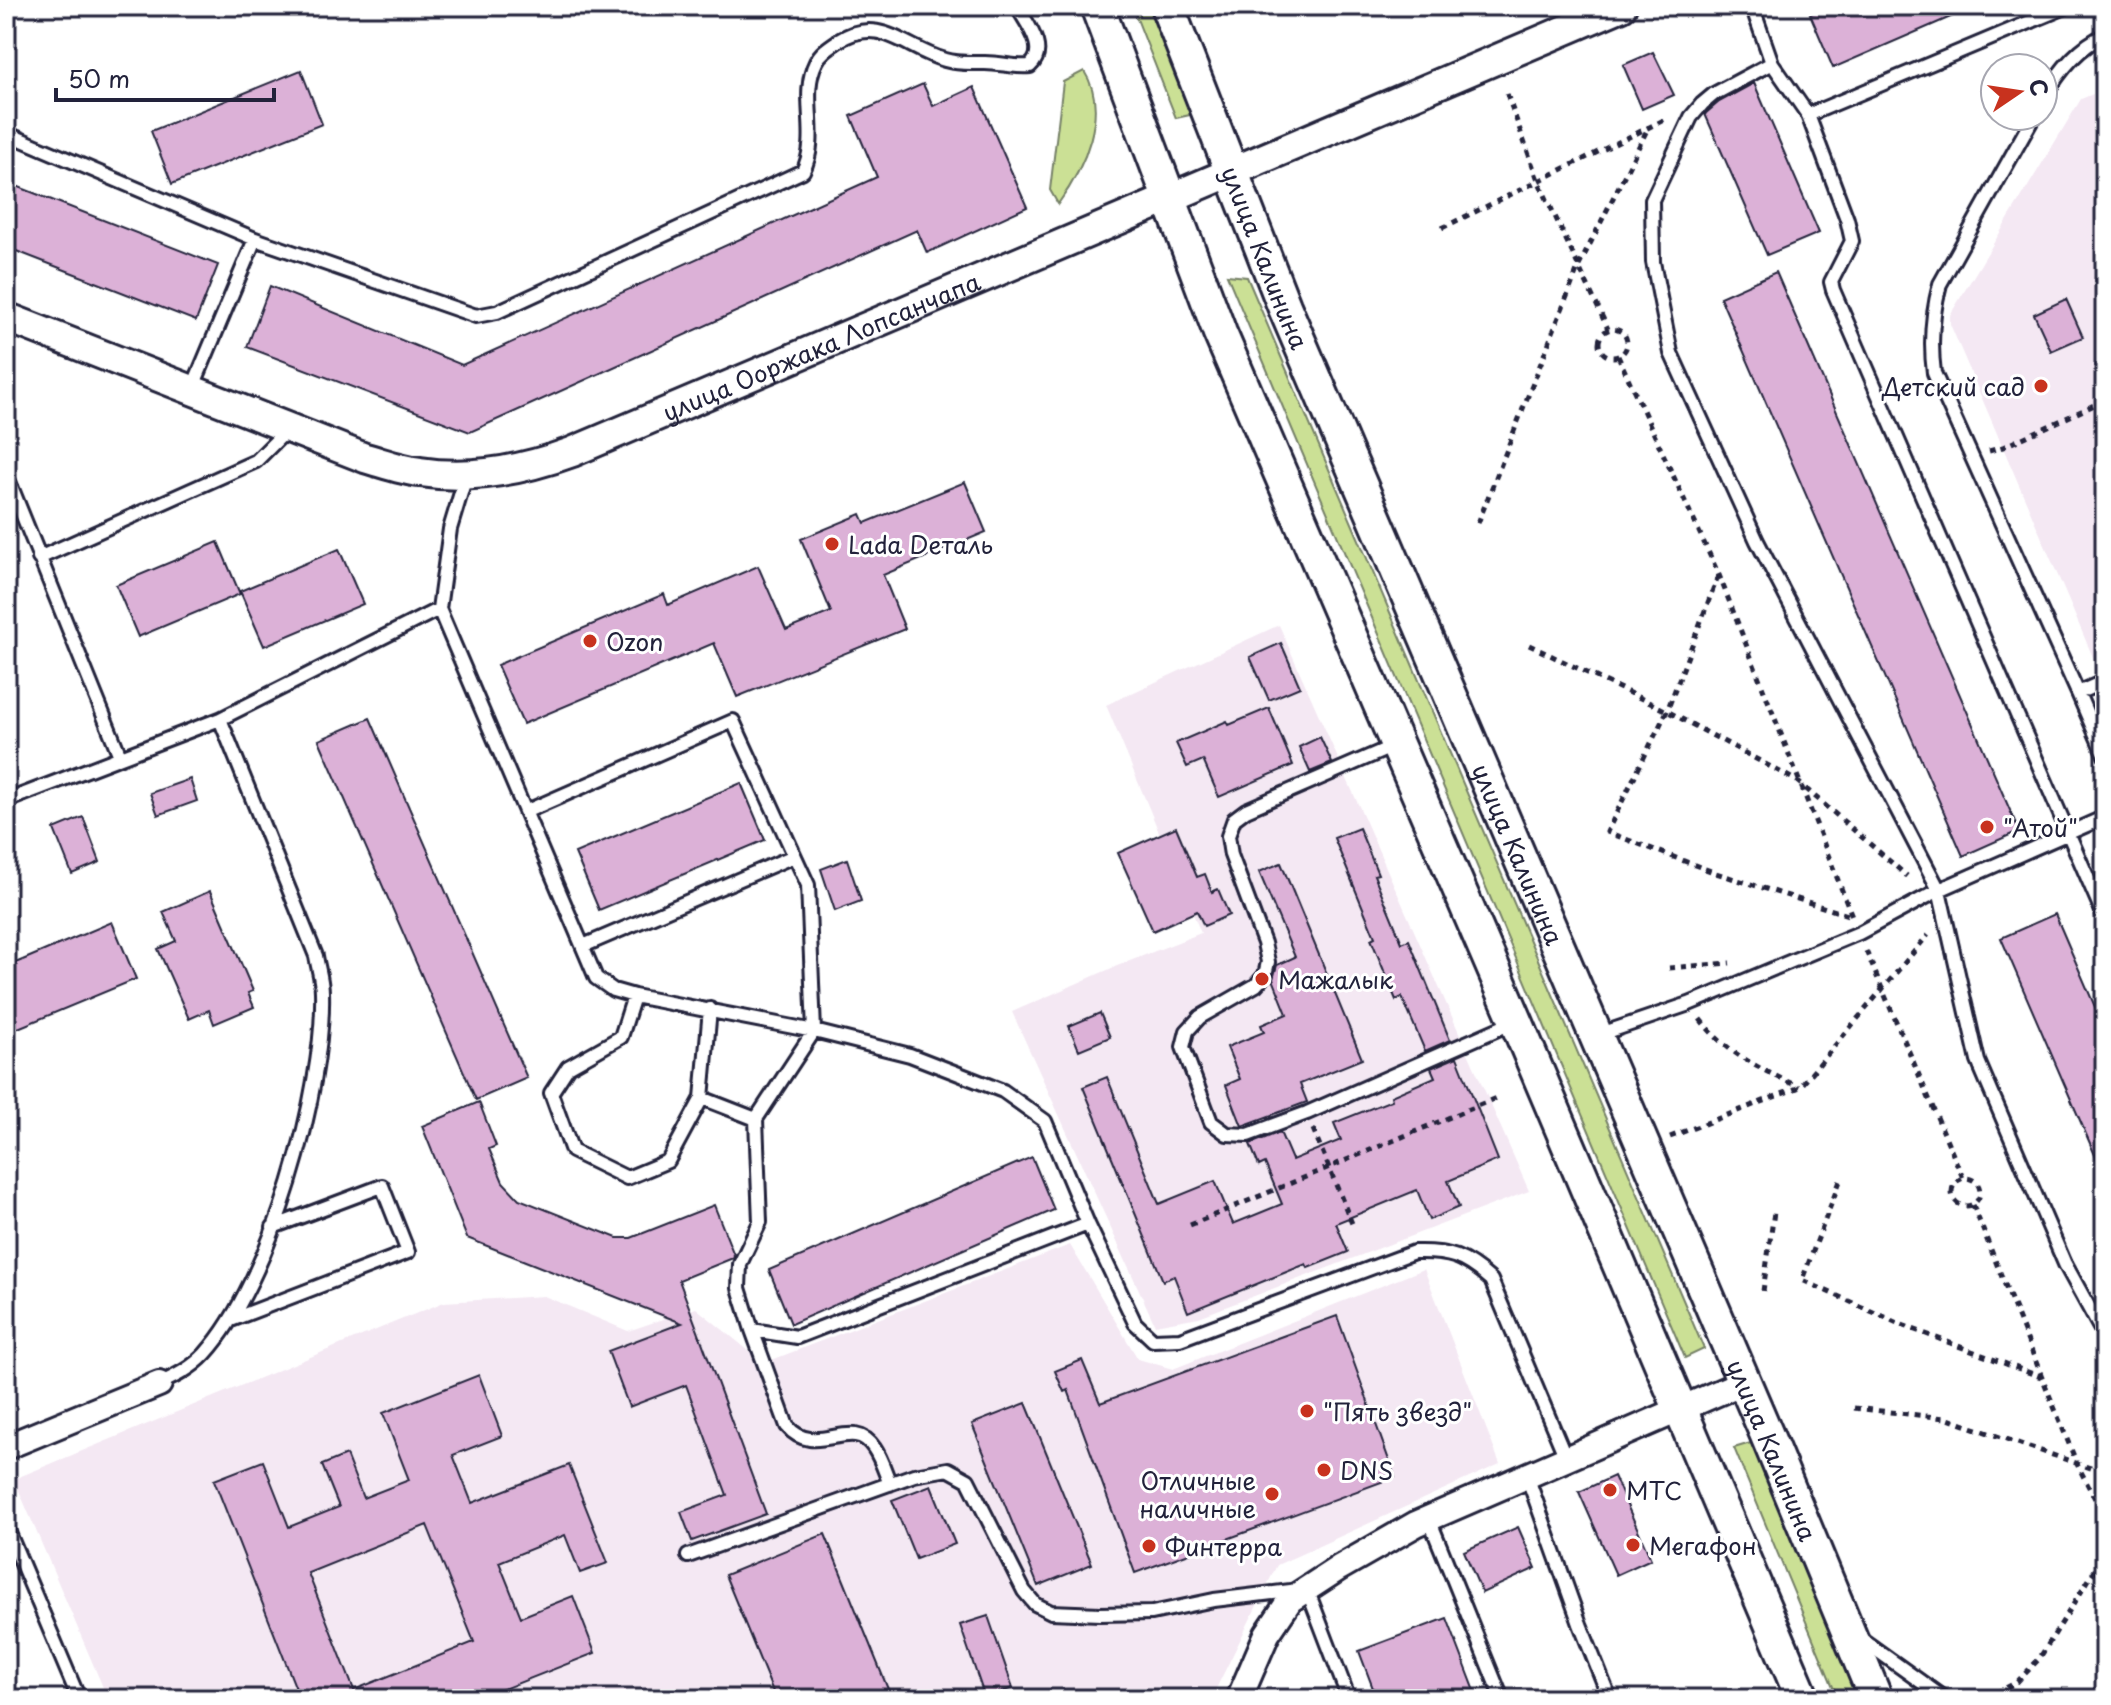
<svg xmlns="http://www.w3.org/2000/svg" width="2111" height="1705" font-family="'Playpen Sans',sans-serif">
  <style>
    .built { fill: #f4e8f3 }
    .green { fill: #cbe095; stroke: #768168; stroke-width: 2 }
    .building { fill: #dcb1d7; stroke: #22223b; stroke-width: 2; fill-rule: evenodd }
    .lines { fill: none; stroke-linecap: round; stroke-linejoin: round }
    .service-casing { stroke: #22223b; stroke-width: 18 }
    .minor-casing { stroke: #22223b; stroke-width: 30 }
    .tertiary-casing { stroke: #22223b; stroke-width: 34 }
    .secondary-casing { stroke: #22223b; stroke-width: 38 }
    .path { stroke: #22223b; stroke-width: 5; stroke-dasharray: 6 6; stroke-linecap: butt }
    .service { stroke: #fff; stroke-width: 12 }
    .minor { stroke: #fff; stroke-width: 24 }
    .tertiary { stroke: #fff; stroke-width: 28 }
    .secondary { stroke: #fff; stroke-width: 32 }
    .poi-dot { fill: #c8321e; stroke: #fff; stroke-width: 3 }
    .labels { text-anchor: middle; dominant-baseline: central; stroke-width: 6; stroke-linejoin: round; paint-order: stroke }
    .street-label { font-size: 24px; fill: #22223b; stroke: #fff }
    .poi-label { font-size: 24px; fill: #22223b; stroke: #fff; text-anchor: start }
  </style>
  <rect width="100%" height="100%" fill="#fff"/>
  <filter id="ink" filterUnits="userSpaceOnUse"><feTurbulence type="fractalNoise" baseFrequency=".0125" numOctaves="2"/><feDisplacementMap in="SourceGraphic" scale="16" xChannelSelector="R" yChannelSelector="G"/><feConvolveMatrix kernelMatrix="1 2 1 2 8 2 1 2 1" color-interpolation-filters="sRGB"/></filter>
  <g filter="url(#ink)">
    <path class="built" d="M 2105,89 L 2105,658 L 2095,662 L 1950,324 L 1950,315 L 2081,99 Z
      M 1279,625 L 1529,1191 L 1199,1317 L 1155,1325 L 1012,1012 L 1112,968 L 1201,933 L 1106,705 Z
      M 1070,1245 L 1138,1359 L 1173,1369 L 1424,1269 L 1500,1464 L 1277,1565 L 1211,1699 L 108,1699 L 14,1479 L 444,1302 L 544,1296 L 628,1331 L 696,1308 L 764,1363 Z"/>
    <path class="green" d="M 1132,6 L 1156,6 L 1199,113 L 1176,118 Z
      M 1084,71 C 1110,111 1084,169 1058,204 L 1050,190 L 1063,82 Z
      M 1227,275 L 1247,277 L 1704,1349 L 1685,1358 Z
      M 1754,1442 L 1860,1699 L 1838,1699 L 1734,1448 Z"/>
    <path class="building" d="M 1829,6 L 1976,6 L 1833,68 L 1810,14 Z
      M 1653,52 L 1674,95 L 1642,109 L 1623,65 Z
      M 301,70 L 322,124 L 172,184 L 151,131 Z
      M 1754,83 L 1819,233 L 1767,255 L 1705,114 L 1719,102 Z
      M 923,84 L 933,106 L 974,87 L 1027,207 L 927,253 L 917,230 L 470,432 L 247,347 L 270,286 L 462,365 L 877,177 L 851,116 Z
      M 6,182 L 218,265 L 196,321 L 6,247 Z
      M 1776,272 L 2019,831 L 1963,856 L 1720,297 Z
      M 2066,299 L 2083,337 L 2051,351 L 2034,314 Z
      M 965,482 L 986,532 L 883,575 L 905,629 L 737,697 L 714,643 L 523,724 L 497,665 L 664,594 L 668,605 L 758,566 L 786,630 L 831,612 L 801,539 L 861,514 L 865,523 Z
      M 218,542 L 240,594 L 138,637 L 116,585 Z
      M 339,549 L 363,604 L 264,646 L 240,591 Z
      M 1281,643 L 1300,687 L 1269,700 L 1250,657 Z
      M 1269,708 L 1293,765 L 1219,797 L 1203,760 L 1187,767 L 1176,743 L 1227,721 L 1229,725 Z
      M 370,718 L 527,1078 L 476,1100 L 319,740 Z
      M 1320,737 L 1332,763 L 1310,772 L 1299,747 Z
      M 190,779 L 197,801 L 158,815 L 150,793 Z
      M 741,783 L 765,840 L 599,910 L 575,853 Z
      M 83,817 L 100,862 L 72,874 L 54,829 Z
      M 1176,827 L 1197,877 L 1205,874 L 1212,892 L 1218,889 L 1229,915 L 1204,926 L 1197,911 L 1153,931 L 1118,853 Z
      M 1359,828 L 1378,874 L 1374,875 L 1402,943 L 1409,940 L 1450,1040 L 1425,1051 L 1402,997 L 1396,1000 L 1371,939 L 1375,937 L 1334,838 Z
      M 847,859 L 861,901 L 835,911 L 821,869 Z
      M 1281,863 L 1362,1059 L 1300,1084 L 1307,1102 L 1242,1126 L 1226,1085 L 1240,1079 L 1227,1047 L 1264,1032 L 1261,1025 L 1287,1014 L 1273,979 L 1277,965 L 1295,957 L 1259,872 Z
      M 210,891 L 253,991 L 248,993 L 254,1007 L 214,1024 L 209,1010 L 189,1019 L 158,949 L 176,941 L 163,912 Z
      M 2055,914 L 2105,1030 L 2105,1178 L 2001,938 Z
      M 112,922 L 136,979 L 6,1033 L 6,967 Z
      M 1100,1013 L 1110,1037 L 1079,1050 L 1069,1026 Z
      M 1457,1057 L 1498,1160 L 1448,1181 L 1459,1207 L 1429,1220 L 1417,1190 L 1336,1223 L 1348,1252 L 1308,1268 L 1306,1264 L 1188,1312 L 1174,1276 L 1163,1281 L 1083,1087 L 1107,1077 L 1159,1204 L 1215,1181 L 1233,1224 L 1282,1204 L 1265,1163 L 1259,1166 L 1250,1144 L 1280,1132 L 1292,1160 L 1341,1140 L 1334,1123 L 1392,1100 L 1391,1096 L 1435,1077 L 1431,1068 Z
      M 479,1102 L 496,1146 L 489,1149 L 503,1182 L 519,1199 L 617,1238 L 631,1238 L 714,1205 L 734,1255 L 733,1258 L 679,1280 L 766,1514 L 692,1541 L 681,1512 L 727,1495 L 686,1385 L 629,1407 L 608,1351 L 682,1323 L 467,1238 L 422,1126 Z
      M 1032,1157 L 1054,1210 L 791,1324 L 769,1270 Z
      M 1337,1316 L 1395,1477 L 1135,1573 L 1068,1390 L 1064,1392 L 1055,1371 L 1082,1360 L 1100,1403 Z
      M 479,1375 L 502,1436 L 453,1455 L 472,1503 L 569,1465 L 608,1563 L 580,1573 L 565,1535 L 499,1562 L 521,1617 L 573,1596 L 595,1653 L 478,1699 L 300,1699 L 214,1480 L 263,1461 L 289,1527 L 339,1507 L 322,1465 L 346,1455 L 363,1498 L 409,1480 L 383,1413 ZM 427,1525 L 474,1642 L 354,1690 L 308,1573 Z
      M 1026,1403 L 1092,1564 L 1038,1586 L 972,1424 Z
      M 1614,1476 L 1651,1559 L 1616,1575 L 1579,1492 Z
      M 931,1485 L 955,1544 L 916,1559 L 892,1500 Z
      M 1518,1527 L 1536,1568 L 1482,1593 L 1464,1551 Z
      M 825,1534 L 892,1699 L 776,1699 L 725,1575 Z
      M 988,1616 L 1013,1688 L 985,1698 L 960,1625 Z
      M 1447,1618 L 1478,1699 L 1377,1699 L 1359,1651 Z"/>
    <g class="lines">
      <defs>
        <path id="service" d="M 1752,6 L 1772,63 L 1808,115 L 1847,219 L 1852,241 L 1831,282 L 1833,290 L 2105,918
          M 1772,63 L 1714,94 L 1702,104 L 1691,117 L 1652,200 L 1653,262 L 1671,353 L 1757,541 L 1939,890 L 1978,1061 L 2065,1264 L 2105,1337
          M 2043,99 C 2057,74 2078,47 2105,35
          M 1808,115 L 2068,6
          M 2034,116 L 1940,284 C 1932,314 1930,343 1934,373 L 2078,693
          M 6,133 L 255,239 L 476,316 L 497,312 L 803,171 C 821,136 799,96 816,62 C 820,53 829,47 838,41 C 880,14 905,49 945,60 C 959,64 968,63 982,63 C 998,62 1014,68 1030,66 C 1049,49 1026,23 1017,6
          M 192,389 L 255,239
          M 6,474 L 120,756
          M 466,476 L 450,529 L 439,609 L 596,978 L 613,990 L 634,996 L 814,1031 L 910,1055 L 1003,1091 L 1045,1121 L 1088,1224
          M 39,558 L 256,461 L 289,428
          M 2105,681 L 2078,693 L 2105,756
          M 1396,745 L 1246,810 L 1234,819 L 1228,836 L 1231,855 L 1264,943 L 1268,962 L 1265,975 L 1256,985 L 1200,1017 L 1187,1031 L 1183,1047 L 1211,1122 L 1227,1134 L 1248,1135 L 1307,1113 L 1516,1021
          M 6,801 L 220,719 L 439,609
          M 527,811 L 733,721 L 808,885 L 814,1031 L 756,1119 L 760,1222 L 740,1264 L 739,1288 L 752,1330 L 797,1337 L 1088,1224 L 1135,1323 L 1153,1340 L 1180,1339 L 1414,1252 C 1450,1251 1464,1256 1491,1280 L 1566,1458
          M 583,946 L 794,856
          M 634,996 L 621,1037 L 568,1067 L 551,1093 L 572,1151 L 627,1178 L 668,1161 L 702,1098 L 710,1009
          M 1598,1035 L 1689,1004 L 1859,933 L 1939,890 L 2105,817
          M 702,1098 L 756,1119
          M 231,1320 L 408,1252 L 382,1186 L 273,1227
          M 752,1330 L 787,1426 C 815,1460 853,1414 874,1448 C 881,1458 885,1472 890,1484
          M 159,1384 C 176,1376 192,1368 205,1354 C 271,1282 325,1089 322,992 C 322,980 318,968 316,956 L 220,719
          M 1527,1476 L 1580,1624 L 1610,1699
          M 1429,1519 L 1502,1699
          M 6,1526 L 79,1699
          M 688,1556 L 914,1475 L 948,1469 L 968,1480 L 1024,1591 L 1035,1604 L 1051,1612 L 1100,1614 L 1152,1613 L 1214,1600 L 1307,1589 L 1349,1699
          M 1860,1638 L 1945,1699"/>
        <path id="minor" d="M 6,1447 L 159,1384
          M 1239,1699 L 1267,1634 L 1290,1600 L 1339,1568 L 1416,1524 L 1743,1382"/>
        <g id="tertiary">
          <path id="s1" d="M 6,317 L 365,458 C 383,463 401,470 420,472 C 472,480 523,470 572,452 L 1622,6"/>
        </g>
        <g id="secondary">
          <path d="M 1097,6 L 1220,333 L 1516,1021 L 1803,1699"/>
          <path id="s2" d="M 1167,6 L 1284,306 L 1766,1433 L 1876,1699"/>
        </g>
      </defs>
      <use href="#service" class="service-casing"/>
      <use href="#minor" class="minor-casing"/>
      <use href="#tertiary" class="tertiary-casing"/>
      <use href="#secondary" class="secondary-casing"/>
      <path class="path" d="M 1507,94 L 1538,180 L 1608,329
        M 1442,228 L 1668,118
        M1599 343a14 14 0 1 1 28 0a14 14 0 1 1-28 0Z
        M 1618,356 L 1719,575 L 1852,916
        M 1989,451 L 2003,447 L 2105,400
        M 1478,523 L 1579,266 L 1649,126
        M 1718,576 L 1667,711 L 1607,832 L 1716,873 L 1848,915
        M 1529,645 L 1667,711 L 1797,781 L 1907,876
        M 1866,951 L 1963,1178
        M 1669,968 L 1730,963
        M 1700,1019 C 1728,1055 1759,1068 1799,1087
        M 1313,1129 L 1353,1226
        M 1670,1137 L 1800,1087 L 1928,935
        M1952 1192a14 14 0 1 1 28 0a14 14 0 1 1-28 0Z
        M 1840,1181 L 1802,1280 L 1902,1325 L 2041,1377
        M 1973,1205 L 2077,1464 L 2105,1518
        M 1190,1225 L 1496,1098
        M 1763,1291 L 1774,1212
        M 1854,1408 L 1945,1418 L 2105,1473
        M 1985,1699 L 2017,1682 L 2039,1659 L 2105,1554"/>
      <use href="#service" class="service"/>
      <use href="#minor" class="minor"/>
      <use href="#tertiary" class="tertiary"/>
      <use href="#secondary" class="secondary"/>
    </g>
  </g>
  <g class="poi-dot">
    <circle cx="2041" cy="386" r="8"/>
    <circle cx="832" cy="544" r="8"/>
    <circle cx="590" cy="641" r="8"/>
    <circle cx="1987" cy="827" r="8"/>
    <circle cx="1262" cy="979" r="8"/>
    <circle cx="1307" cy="1411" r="8"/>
    <circle cx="1324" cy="1470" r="8"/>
    <circle cx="1610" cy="1490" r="8"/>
    <circle cx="1272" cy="1494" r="8"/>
    <circle cx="1633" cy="1545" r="8"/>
    <circle cx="1149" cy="1546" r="8"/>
  </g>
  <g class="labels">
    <g class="street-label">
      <text stroke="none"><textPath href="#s2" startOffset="270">улица Калинина</textPath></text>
      <text stroke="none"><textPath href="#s1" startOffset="868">улица Ооржака Лопсанчапа</textPath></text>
      <text stroke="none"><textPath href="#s2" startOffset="918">улица Калинина</textPath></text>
      <text stroke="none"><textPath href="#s2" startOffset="1566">улица Калинина</textPath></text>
    </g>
    <g class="poi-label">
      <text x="2025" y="386" text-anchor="end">Детский сад</text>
      <text x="848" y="544">Lada Dеталь</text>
      <text x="606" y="641">Ozon</text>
      <text x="2003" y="827">"Атой"</text>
      <text x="1278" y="979">Мажалык</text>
      <text x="1323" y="1411">"Пять звезд"</text>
      <text x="1340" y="1470">DNS</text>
      <text x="1256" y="1480" text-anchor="end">Отличные<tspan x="1256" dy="28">наличные</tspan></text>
      <text x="1626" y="1490">МТС</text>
      <text x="1649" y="1545">Мегафон</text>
      <text x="1165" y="1546">Финтерра</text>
    </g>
  </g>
  <rect width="2111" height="1705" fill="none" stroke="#fff" stroke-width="32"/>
  <rect x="16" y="16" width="2079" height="1673" fill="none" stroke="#22223b" stroke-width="3" filter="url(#ink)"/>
  <g transform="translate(2019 92) rotate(77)"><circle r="38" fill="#ffffff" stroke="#a7a7b1" stroke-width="2"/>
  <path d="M0-6L14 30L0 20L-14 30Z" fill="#c8321e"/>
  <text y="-12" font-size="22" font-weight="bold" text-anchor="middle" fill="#22223b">С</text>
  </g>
  <path d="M56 88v12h218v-12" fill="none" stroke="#22223b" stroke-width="4"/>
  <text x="68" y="88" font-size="24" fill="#22223b" stroke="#ffffff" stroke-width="6" paint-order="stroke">50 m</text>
</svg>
